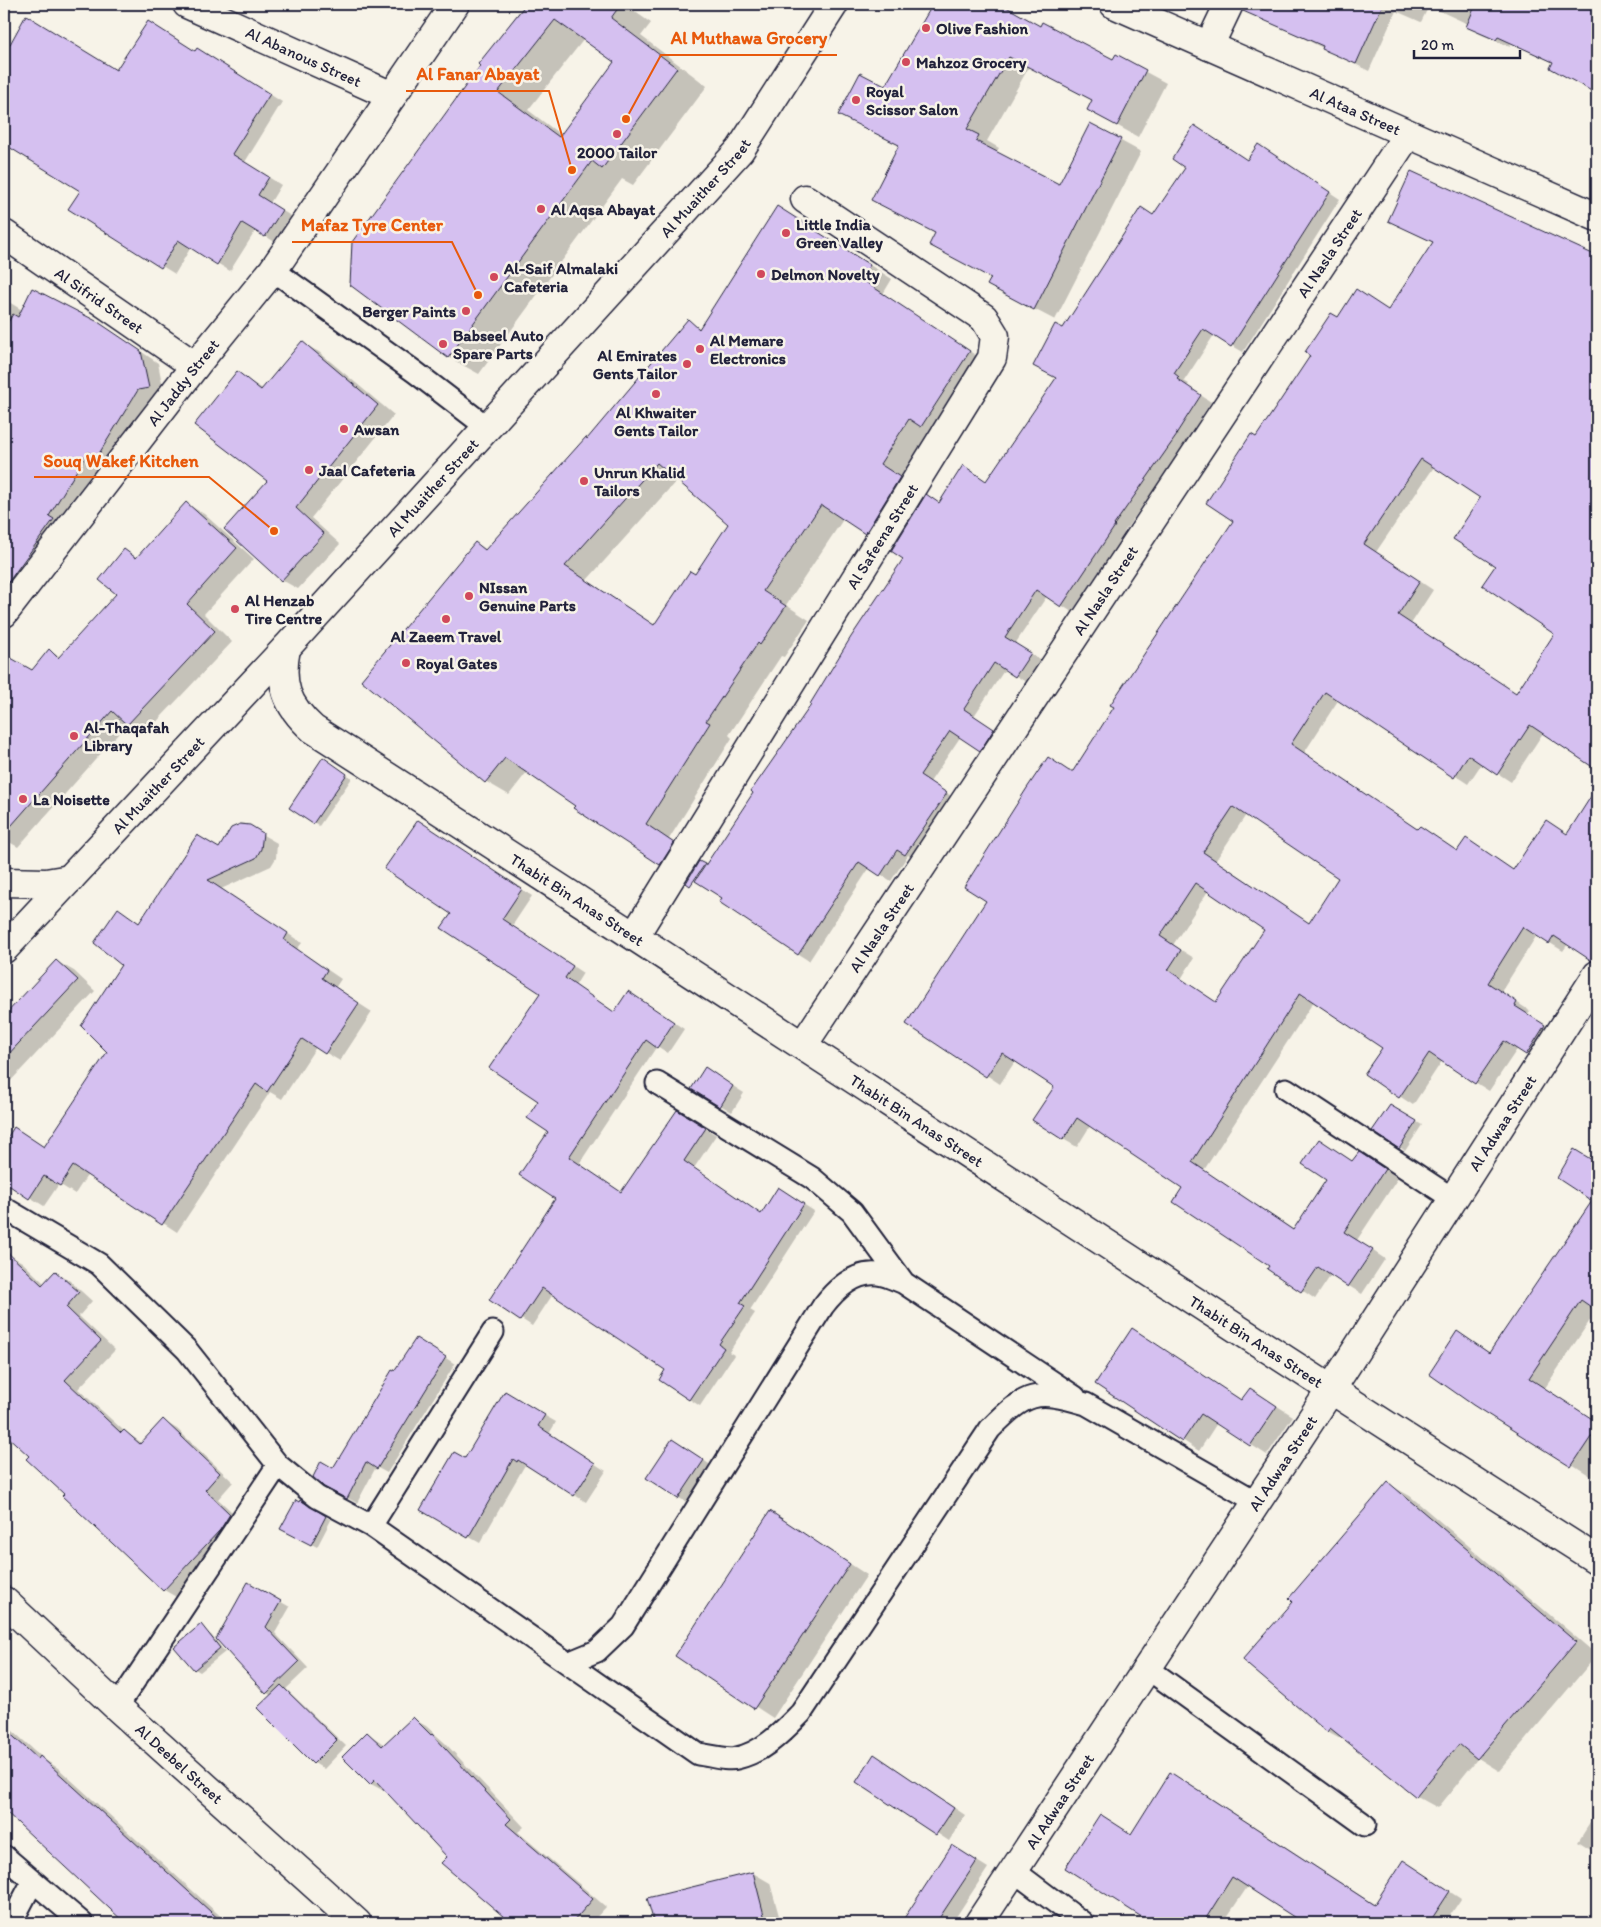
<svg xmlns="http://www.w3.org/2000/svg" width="1601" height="1927" font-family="Itim,sans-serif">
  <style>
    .shadow { fill: #0003; fill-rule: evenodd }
    .building { fill: #d5c0f0; stroke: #22223b; fill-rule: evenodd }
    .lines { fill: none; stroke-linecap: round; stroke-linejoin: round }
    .lane-casing { stroke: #22223b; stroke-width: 25 }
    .street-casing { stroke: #22223b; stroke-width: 31 }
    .secondary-casing { stroke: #22223b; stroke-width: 31 }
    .lane { stroke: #f7f3e8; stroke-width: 21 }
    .street { stroke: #f7f3e8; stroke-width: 28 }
    .secondary { stroke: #f7f3e8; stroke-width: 28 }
    .poi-dot { fill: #d1495b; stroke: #f7f3e8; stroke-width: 2 }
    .labels { text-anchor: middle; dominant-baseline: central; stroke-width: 5; stroke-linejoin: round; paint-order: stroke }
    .poi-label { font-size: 16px; font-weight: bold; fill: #22223b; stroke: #f7f3e8; text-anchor: start }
    .street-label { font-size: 16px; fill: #22223b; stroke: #f7f3e8 }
    .leader { fill: none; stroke: #e8590c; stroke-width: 2 }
    .callout-dot { fill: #e8590c; stroke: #f7f3e8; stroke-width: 2 }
    .callout-label { font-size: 18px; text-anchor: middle; font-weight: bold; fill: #e8590c; stroke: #f7f3e8; stroke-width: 5; stroke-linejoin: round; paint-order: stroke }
  </style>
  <rect width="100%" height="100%" fill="#f7f3e8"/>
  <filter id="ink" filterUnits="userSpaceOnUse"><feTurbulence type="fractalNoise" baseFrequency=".02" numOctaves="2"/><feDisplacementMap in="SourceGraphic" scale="10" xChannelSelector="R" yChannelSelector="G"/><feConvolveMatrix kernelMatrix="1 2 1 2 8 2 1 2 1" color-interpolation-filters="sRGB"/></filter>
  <g filter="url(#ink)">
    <path class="shadow" d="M 525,4 L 624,4 L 651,23 L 641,36 L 707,86 L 633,185 L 622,179 L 479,374 L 448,357 L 481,66 L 479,64 ZM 584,39 L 616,61 L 561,135 L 528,110 Z
      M 934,4 L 999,4 L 1041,28 L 1114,61 L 1116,56 L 1166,83 L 1138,137 L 1109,121 L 1093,101 L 1029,67 L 987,141 L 999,148 L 996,153 L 1059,186 L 1090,124 L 1141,152 L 1055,320 L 1009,296 L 992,278 L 936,234 L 893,211 L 900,146 L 860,126 L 886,88 Z
      M 1277,4 L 1597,4 L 1597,93 L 1564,75 L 1554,63 L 1511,43 L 1510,47 L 1480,34 L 1467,27 L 1468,24 L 1429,6 L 1421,22 L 1396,11 L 1369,71 L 1269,21 Z
      M 26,17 L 117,72 L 196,52 L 211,57 L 282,102 L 245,162 L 281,185 L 270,203 L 294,218 L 278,244 L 256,230 L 230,271 L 191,247 L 175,274 L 162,266 L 81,191 L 4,142 L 4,58 Z
      M 1269,152 L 1340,199 L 1243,352 L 1214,335 L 1184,381 L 1189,384 L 1187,386 L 1211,402 L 1186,441 L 1187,442 L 1124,532 L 1125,533 L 1072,612 L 1047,596 L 1015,644 L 1040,660 L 1026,682 L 1005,669 L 974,716 L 1004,736 L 991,756 L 961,736 L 930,782 L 957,800 L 916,860 L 908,855 L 891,881 L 870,867 L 809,961 L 798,954 L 813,705 L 940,504 L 987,482 L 1057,378 L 1064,330 L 1154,216 L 1248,161 Z
      M 1412,173 L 1597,258 L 1597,286 L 1594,293 L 1597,295 L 1597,675 L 1593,681 L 1597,684 L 1597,769 L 1543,733 L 1511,782 L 1482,763 L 1468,784 L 1339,699 L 1304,753 L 1418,830 L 1433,835 L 1458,852 L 1514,871 L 1568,835 L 1597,790 L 1597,962 L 1568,944 L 1563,951 L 1537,935 L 1501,992 L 1530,1011 L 1527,1015 L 1558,1034 L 1540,1061 L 1518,1048 L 1489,1091 L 1442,1061 L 1413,1105 L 1366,1074 L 1383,1047 L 1314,1001 L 1204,1170 L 1294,1230 L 1353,1162 L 1372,1161 L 1398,1178 L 1357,1240 L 1385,1259 L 1362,1294 L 1331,1275 L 1315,1299 L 1269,1268 L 1270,1266 L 1184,1188 L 1090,1126 L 1077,1147 L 1063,1139 L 1055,1086 L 1016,1060 L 1000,1084 L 908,1023 L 1071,772 L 1073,772 L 1235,520 L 1256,439 L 1338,318 L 1389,311 L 1434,243 L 1390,221 ZM 1434,467 L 1482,498 L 1496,566 L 1556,633 L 1517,694 L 1411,624 L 1433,590 L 1376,552 ZM 1246,815 L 1340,877 L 1310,924 L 1216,860 ZM 1208,891 L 1265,929 L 1216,1003 L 1181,979 L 1194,958 L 1173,945 Z
      M 800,221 L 892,279 L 883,294 L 992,366 L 889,546 L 844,518 L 786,605 L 809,620 L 784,657 L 781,656 L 729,735 L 732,738 L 669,839 L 696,857 L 684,878 L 660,864 L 527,772 L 509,795 L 485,781 L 476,543 L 487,550 L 588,440 L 688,321 L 700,328 ZM 678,479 L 730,524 L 695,575 L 655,626 L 587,580 Z
      M 4,299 L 22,310 L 99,324 L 117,335 L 158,363 L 165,398 L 5,622 L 9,633 L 4,643 Z
      M 302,343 L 319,352 L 394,415 L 311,518 L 340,544 L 298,589 L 282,580 L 226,529 L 269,481 L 244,378 L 263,389 Z
      M 187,504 L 204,514 L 254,559 L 204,614 L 232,642 L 145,734 L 127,724 L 18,847 L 4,839 L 4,655 L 33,672 L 49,651 L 61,657 L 118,594 L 124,550 L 137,558 Z
      M 328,762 L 352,778 L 319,826 L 314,822 Z
      M 249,827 L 277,843 L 276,858 L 271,866 L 221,889 L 302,943 L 297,949 L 341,979 L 335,988 L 372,1012 L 340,1061 L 316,1047 L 282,1099 L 270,1092 L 177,1232 L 88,1174 L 75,1194 L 59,1184 L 44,1206 L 4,1181 L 4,1146 L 15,1129 L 45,1148 L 109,1052 L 123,964 L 118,910 L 140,923 L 219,849 Z
      M 429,828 L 532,896 L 512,926 L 583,973 L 575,986 L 615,1013 L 639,999 L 684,1029 L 668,1053 L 657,1046 L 579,1164 L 622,1193 L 677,1111 L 716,1135 L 694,1168 L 762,1215 L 789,1195 L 814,1211 L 750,1310 L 755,1313 L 729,1352 L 734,1355 L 700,1406 L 689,1399 L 667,1370 L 553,1294 L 532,1326 L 491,1299 L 557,1198 L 549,1132 L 540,1101 L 541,993 L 452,913 Z
      M 56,961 L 74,971 L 95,991 L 4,1088 L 4,1018 Z
      M 706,1069 L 744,1093 L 732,1112 L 692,1088 Z
      M 1390,1106 L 1422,1125 L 1405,1151 L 1400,1147 Z
      M 1575,1151 L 1597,1164 L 1597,1310 L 1545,1388 L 1597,1423 L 1597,1480 L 1523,1433 L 1458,1333 L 1490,1353 L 1594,1200 Z
      M 7,1254 L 22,1262 L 45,1284 L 56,1272 L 70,1281 L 92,1301 L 79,1316 L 115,1350 L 78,1389 L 124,1431 L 142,1443 L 163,1421 L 177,1429 L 233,1482 L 218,1499 L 244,1523 L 178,1598 L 164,1590 L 4,1431 L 4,1258 Z
      M 1133,1329 L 1242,1401 L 1250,1389 L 1293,1416 L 1267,1455 L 1217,1423 L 1199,1451 L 1097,1384 Z
      M 426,1345 L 455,1364 L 387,1473 L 376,1467 L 357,1503 L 325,1486 L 394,1373 Z
      M 505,1393 L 556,1422 L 549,1434 L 606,1471 L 586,1502 L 525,1465 L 480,1543 L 421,1510 L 466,1460 Z
      M 684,1447 L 715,1468 L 690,1504 L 679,1498 Z
      M 1388,1484 L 1410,1496 L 1597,1655 L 1499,1771 L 1478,1758 L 1438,1808 L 1416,1796 L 1350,1743 L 1327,1731 L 1295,1602 Z
      M 301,1501 L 331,1520 L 317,1547 L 282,1528 Z
      M 771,1512 L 867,1575 L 773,1718 L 676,1655 Z
      M 249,1584 L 290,1607 L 275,1633 L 308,1668 L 286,1689 L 346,1746 L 324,1769 L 314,1763 L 259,1708 L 272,1696 L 267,1693 Z
      M 205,1631 L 211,1635 L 225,1652 L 200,1672 L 195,1669 Z
      M 413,1719 L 426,1726 L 445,1743 L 524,1827 L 518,1832 L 606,1907 L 591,1923 L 513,1923 L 443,1863 L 448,1858 L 386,1790 L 384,1791 L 371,1784 L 367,1733 L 385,1745 Z
      M 4,1723 L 45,1760 L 58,1768 L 228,1923 L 129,1923 L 4,1808 Z
      M 886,1762 L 965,1815 L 949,1841 L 858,1781 Z
      M 1186,1782 L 1375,1905 L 1415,1869 L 1461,1899 L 1445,1923 L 1305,1923 L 1248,1886 L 1223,1923 L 1153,1923 L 1067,1867 L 1131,1835 Z
      M 1597,1812 L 1597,1854 L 1578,1842 Z
      M 964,1853 L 988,1868 L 952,1923 L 924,1923 L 909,1914 Z
      M 753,1873 L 770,1883 L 781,1923 L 655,1923 L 649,1899 Z
      M 4,1898 L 14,1904 L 4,1923 Z"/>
    <path class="building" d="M 526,4 L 621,4 L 611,18 L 677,68 L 602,169 L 592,161 L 448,358 L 350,285 L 352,242 L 480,66 L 478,64 ZM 555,20 L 614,62 L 559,137 L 498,92 Z
      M 933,4 L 1001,4 L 1040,26 L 1042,22 L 1113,59 L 1116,54 L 1146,70 L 1117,126 L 1087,110 L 1092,100 L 1009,57 L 967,129 L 979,135 L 976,141 L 1059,184 L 1090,123 L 1121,139 L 1034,310 L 987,285 L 991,278 L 929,245 L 935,233 L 871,200 L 899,145 L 838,115 L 860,73 L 885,86 Z
      M 1244,4 L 1383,4 L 1356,64 L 1322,49 L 1323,46 L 1243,11 Z
      M 1476,4 L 1597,4 L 1597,94 L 1550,68 L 1553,62 L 1498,37 L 1496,40 L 1466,27 Z
      M 26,15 L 116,70 L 148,21 L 195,51 L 197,48 L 270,94 L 232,154 L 269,177 L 258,195 L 282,210 L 265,237 L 242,223 L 217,265 L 178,240 L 161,268 L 68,209 L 80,191 L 4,144 L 4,55 Z
      M 1194,125 L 1247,160 L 1258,144 L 1330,192 L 1231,347 L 1203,329 L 1174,373 L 1179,377 L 1177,379 L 1201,395 L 1176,434 L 1177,435 L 1114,525 L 1115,526 L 1061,607 L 1036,590 L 1005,637 L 1031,653 L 1015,677 L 994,663 L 964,709 L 994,729 L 980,751 L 950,731 L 920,775 L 947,793 L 931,817 L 905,855 L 897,850 L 880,876 L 859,862 L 798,955 L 719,902 L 722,898 L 695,881 L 753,793 L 751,791 L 811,705 L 810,704 L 851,637 L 903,559 L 891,551 L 926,494 L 939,503 L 963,465 L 986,481 L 1056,378 L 1033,366 L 1055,324 L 1063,328 L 1141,207 L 1153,215 L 1185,168 L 1172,159 Z
      M 1411,171 L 1597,256 L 1597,770 L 1530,725 L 1497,775 L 1468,755 L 1454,778 L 1325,692 L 1291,744 L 1417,829 L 1420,826 L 1457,851 L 1466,838 L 1513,870 L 1546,820 L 1567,834 L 1597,787 L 1597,959 L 1592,961 L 1554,936 L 1549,944 L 1523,927 L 1488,983 L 1517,1002 L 1515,1006 L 1545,1025 L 1526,1055 L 1504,1041 L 1475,1084 L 1429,1053 L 1399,1098 L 1364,1074 L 1382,1048 L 1300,993 L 1192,1162 L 1293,1230 L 1326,1180 L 1302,1164 L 1319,1139 L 1352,1161 L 1359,1152 L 1385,1169 L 1344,1232 L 1373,1250 L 1348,1287 L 1318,1267 L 1301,1292 L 1267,1269 L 1269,1266 L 1173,1202 L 1182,1188 L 1077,1118 L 1063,1140 L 1032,1120 L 1054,1087 L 1002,1053 L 986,1077 L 906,1024 L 986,901 L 964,887 L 1027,788 L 1048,757 L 1069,771 L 1073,771 L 1114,707 L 1110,705 L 1233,521 L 1206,503 L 1251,434 L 1256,437 L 1310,356 L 1305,352 L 1331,313 L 1338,317 L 1356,289 L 1388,310 L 1433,242 L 1388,221 ZM 1421,459 L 1480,498 L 1453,539 L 1495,566 L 1482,585 L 1554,634 L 1516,693 L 1398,615 L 1420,581 L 1364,544 ZM 1233,807 L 1338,878 L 1309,923 L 1203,852 ZM 1195,883 L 1264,930 L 1216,1002 L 1168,970 L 1181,950 L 1160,936 Z
      M 777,206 L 870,265 L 861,279 L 970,351 L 921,427 L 909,419 L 880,464 L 900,477 L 865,534 L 821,505 L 763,591 L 786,606 L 760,645 L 758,643 L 706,721 L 710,723 L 646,824 L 674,843 L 660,865 L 573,808 L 575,806 L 505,758 L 485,783 L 361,680 L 475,542 L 485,550 L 586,437 L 587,439 L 688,319 L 699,329 ZM 657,463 L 728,524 L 695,574 L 690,571 L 654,625 L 565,566 Z
      M 32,288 L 98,322 L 141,351 L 149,388 L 138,390 L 97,457 L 88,452 L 49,516 L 54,519 L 4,588 L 4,329 L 13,314 L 18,317 Z
      M 302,341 L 378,405 L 296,508 L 324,534 L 281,581 L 224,529 L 267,481 L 194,425 L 237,371 L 261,390 Z
      M 186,502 L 237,548 L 187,604 L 215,631 L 127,725 L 112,711 L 4,834 L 4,654 L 32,670 L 49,649 L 58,658 L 116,594 L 99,580 L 124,549 L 136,558 Z
      M 323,757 L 347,774 L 313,824 L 289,808 Z
      M 418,820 L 522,889 L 502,919 L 573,966 L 565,978 L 614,1012 L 628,991 L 674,1022 L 657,1048 L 646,1040 L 569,1157 L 621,1192 L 677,1110 L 706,1128 L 684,1161 L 761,1214 L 778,1187 L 804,1204 L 740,1303 L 745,1306 L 719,1344 L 724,1348 L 689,1400 L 659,1380 L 665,1370 L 542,1288 L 520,1321 L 489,1300 L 555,1199 L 519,1175 L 548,1132 L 527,1118 L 538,1101 L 489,1068 L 540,993 L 441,928 L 451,914 L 384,869 Z
      M 240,824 L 250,825 L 263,833 L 261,849 L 256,858 L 208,880 L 288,933 L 284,940 L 327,970 L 322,978 L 359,1003 L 325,1054 L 302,1039 L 267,1092 L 256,1084 L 162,1225 L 73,1166 L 60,1186 L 44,1176 L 29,1199 L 4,1182 L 4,1143 L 14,1127 L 44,1147 L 107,1052 L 81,1026 L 121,965 L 94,943 L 118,908 L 139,923 L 197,835 L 219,848 L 231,828 Z
      M 699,861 L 705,864 L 690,886 L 686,883 Z
      M 56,960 L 78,980 L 4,1059 L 4,1016 Z
      M 705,1067 L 733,1086 L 720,1107 L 691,1089 Z
      M 1390,1105 L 1417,1121 L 1399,1149 L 1372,1131 Z
      M 1574,1149 L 1597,1163 L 1597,1311 L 1581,1300 L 1529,1378 L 1597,1422 L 1597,1428 L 1571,1467 L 1473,1405 L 1429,1374 L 1457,1331 L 1489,1353 L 1592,1201 L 1557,1178 Z
      M 4,1249 L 42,1285 L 55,1271 L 79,1292 L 66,1307 L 101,1341 L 65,1380 L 121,1433 L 124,1430 L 140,1444 L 163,1419 L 220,1473 L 205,1490 L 230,1514 L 220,1530 L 163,1591 L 62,1496 L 64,1494 L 26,1459 L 29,1456 L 4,1433 Z
      M 1132,1328 L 1241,1400 L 1250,1388 L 1277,1406 L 1250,1446 L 1201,1414 L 1182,1442 L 1095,1384 Z
      M 416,1338 L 446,1357 L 377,1469 L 366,1462 L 347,1499 L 324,1487 L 313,1477 L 321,1461 L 333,1468 L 392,1370 L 394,1371 Z
      M 505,1391 L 545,1415 L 538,1426 L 595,1463 L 574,1496 L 518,1460 L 517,1462 L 513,1459 L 468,1538 L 420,1510 L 454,1452 L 465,1458 Z
      M 672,1439 L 704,1460 L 678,1499 L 646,1478 Z
      M 1388,1482 L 1576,1642 L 1477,1759 L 1459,1744 L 1416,1797 L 1330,1728 L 1327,1732 L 1242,1660 L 1293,1602 L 1289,1598 Z
      M 296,1500 L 299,1502 L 300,1500 L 326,1516 L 311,1545 L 280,1529 Z
      M 770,1511 L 850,1564 L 754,1709 L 675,1656 Z
      M 248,1582 L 281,1601 L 266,1627 L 299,1662 L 266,1694 L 216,1639 Z
      M 201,1624 L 220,1648 L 194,1670 L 174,1647 Z
      M 281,1685 L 337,1740 L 313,1764 L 257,1708 Z
      M 413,1717 L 431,1735 L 432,1734 L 511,1819 L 506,1824 L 593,1899 L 572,1923 L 511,1923 L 441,1863 L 447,1857 L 375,1780 L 370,1785 L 342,1757 L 367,1732 L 382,1746 Z
      M 4,1728 L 38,1759 L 40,1756 L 223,1923 L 125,1923 L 4,1810 Z
      M 874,1754 L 954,1808 L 936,1835 L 856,1782 Z
      M 1170,1772 L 1374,1905 L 1403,1860 L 1450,1891 L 1429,1923 L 1303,1923 L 1232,1877 L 1203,1923 L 1151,1923 L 1065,1868 L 1100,1814 L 1131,1834 Z
      M 952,1845 L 977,1861 L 936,1923 L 901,1923 Z
      M 753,1872 L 766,1923 L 654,1923 L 647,1898 Z"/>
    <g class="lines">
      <defs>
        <path id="lane" d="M 273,270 L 415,372 L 488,428
          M 657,1083 L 812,1178 L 852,1212 L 904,1283
          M 1286,1089 L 1453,1199
          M 4,1208 L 99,1264 L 187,1350 L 278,1465 L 317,1497 L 371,1526 L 698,1754 C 709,1755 727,1761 737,1758 C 764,1752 783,1731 801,1713 L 990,1429 C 1027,1392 1035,1389 1086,1404 L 1257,1502
          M 371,1526 L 493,1332
          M 568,1663 L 597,1651 L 623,1626 L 823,1306 C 836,1289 854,1271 878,1274 C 887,1275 896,1280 904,1283 L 1075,1397
          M 1147,1668 L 1365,1825
          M 117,1707 L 278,1465
          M 4,1856 L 82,1923
          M 1014,1871 L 1083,1923
          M 11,1923 L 33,1881"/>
        <g id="street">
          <path id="s1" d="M 187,4 L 392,96"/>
          <path d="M 1209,46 L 1229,4"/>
          <path id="s2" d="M 4,234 L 195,366"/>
          <path id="s3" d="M 4,613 L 195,366 L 273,270 L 455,4"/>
          <path id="s4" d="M 286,648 C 279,684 286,705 313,729 C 743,1004 1167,1287 1597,1560"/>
          <path d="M 4,882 L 46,883 L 70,879"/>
          <path id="s5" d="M 635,935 L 992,358 L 995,336 L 984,318 L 805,199"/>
          <path id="s6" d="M 803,1045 L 1408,134"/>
          <path id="s7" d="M 4,1601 L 117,1707 L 357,1923"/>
          <path id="s8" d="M 979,1923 L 1330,1391 L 1597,975"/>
        </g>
        <g id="secondary">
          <path id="s9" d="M 1114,4 L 1597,217"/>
          <path id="s10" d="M 4,949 L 286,648 L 740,150 L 834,4"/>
        </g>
      </defs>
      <use href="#lane" class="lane-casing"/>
      <use href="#street" class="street-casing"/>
      <use href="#secondary" class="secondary-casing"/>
      <use href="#lane" class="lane"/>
      <use href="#street" class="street"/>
      <use href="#secondary" class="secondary"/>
    </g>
  </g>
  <g class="poi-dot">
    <circle cx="926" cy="28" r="5"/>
    <circle cx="906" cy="62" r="5"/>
    <circle cx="856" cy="100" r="5"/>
    <circle cx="617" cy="134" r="5"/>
    <circle cx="541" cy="209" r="5"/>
    <circle cx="786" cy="233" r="5"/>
    <circle cx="761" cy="274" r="5"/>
    <circle cx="494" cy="277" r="5"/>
    <circle cx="466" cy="311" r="5"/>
    <circle cx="443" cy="344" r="5"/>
    <circle cx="700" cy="349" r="5"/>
    <circle cx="687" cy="364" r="5"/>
    <circle cx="656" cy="394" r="5"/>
    <circle cx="344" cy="429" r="5"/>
    <circle cx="309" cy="470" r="5"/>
    <circle cx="584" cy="481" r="5"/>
    <circle cx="469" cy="596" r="5"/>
    <circle cx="235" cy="609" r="5"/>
    <circle cx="446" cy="619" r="5"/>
    <circle cx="406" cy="663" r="5"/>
    <circle cx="74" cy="736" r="5"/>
    <circle cx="23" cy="799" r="5"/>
  </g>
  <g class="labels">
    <g class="poi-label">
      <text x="936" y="28">Olive Fashion</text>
      <text x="916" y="62">Mahzoz Grocery</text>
      <text x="866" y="91">Royal<tspan x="866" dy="18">Scissor Salon</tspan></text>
      <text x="617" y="152" text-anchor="middle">2000 Tailor</text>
      <text x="551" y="209">Al Aqsa Abayat</text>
      <text x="796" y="224">Little India<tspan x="796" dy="18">Green Valley</tspan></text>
      <text x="504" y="268">Al-Saif Almalaki<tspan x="504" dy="18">Cafeteria</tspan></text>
      <text x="771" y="274">Delmon Novelty</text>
      <text x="456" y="311" text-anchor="end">Berger Paints</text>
      <text x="453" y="335">Babseel Auto<tspan x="453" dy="18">Spare Parts</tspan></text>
      <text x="710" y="340">Al Memare<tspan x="710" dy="18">Electronics</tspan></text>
      <text x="677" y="355" text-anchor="end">Al Emirates<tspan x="677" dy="18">Gents Tailor</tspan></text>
      <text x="656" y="412" text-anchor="middle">Al Khwaiter<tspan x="656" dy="18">Gents Tailor</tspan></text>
      <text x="354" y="429">Awsan</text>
      <text x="319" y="470">Jaal Cafeteria</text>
      <text x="594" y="472">Unrun Khalid<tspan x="594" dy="18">Tailors</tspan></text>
      <text x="479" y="587">NIssan<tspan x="479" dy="18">Genuine Parts</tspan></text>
      <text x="245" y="600">Al Henzab<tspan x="245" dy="18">Tire Centre</tspan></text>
      <text x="446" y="636" text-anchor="middle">Al Zaeem Travel</text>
      <text x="416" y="663">Royal Gates</text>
      <text x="84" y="727">Al-Thaqafah<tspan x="84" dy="18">Library</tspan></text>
      <text x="33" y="799">La Noisette</text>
    </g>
    <g class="street-label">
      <text stroke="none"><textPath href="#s1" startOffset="128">Al Abanous Street</textPath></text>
      <text stroke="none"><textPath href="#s9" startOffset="264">Al Ataa Street</textPath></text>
      <text stroke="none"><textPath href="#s10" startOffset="1035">Al Muaither Street</textPath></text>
      <text stroke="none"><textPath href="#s6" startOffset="951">Al Nasla Street</textPath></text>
      <text stroke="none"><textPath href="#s2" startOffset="116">Al Sifrid Street</textPath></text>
      <text stroke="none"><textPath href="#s3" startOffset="292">Al Jaddy Street</textPath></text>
      <text stroke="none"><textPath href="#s10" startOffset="630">Al Muaither Street</textPath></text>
      <text stroke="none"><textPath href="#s5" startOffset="469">Al Safeena Street</textPath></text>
      <text stroke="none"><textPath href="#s6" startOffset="546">Al Nasla Street</textPath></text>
      <text stroke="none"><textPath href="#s10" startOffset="225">Al Muaither Street</textPath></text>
      <text stroke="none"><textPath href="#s4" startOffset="405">Thabit Bin Anas Street</textPath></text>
      <text stroke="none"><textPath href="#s6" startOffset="141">Al Nasla Street</textPath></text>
      <text stroke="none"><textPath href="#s4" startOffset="810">Thabit Bin Anas Street</textPath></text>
      <text stroke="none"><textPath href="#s8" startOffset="956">Al Adwaa Street</textPath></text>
      <text stroke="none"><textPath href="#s4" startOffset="1215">Thabit Bin Anas Street</textPath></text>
      <text stroke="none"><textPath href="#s8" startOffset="551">Al Adwaa Street</textPath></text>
      <text stroke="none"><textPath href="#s7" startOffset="239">Al Deebel Street</textPath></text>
      <text stroke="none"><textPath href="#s8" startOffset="146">Al Adwaa Street</textPath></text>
    </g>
  </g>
  <path class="leader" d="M626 119L661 55H837M572 170L549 91H406M478 295L452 242H292M274 531L209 477H34"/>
  <g class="callout-dot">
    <circle cx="626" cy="119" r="5"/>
    <circle cx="572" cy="170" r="5"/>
    <circle cx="478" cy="295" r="5"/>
    <circle cx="274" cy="531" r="5"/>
  </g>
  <g class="callout-label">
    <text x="749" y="44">Al Muthawa Grocery</text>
    <text x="478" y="80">Al Fanar Abayat</text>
    <text x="372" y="231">Mafaz Tyre Center</text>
    <text x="121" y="467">Souq Wakef Kitchen</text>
  </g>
  <rect width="1601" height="1927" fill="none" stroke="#f7f3e8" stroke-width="20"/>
  <rect x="10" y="10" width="1581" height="1907" fill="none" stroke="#22223b" stroke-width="2" filter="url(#ink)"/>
  <path d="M1414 50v8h106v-8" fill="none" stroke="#22223b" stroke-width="2.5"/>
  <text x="1421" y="50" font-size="15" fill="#22223b" stroke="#f7f3e8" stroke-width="4" paint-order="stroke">20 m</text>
</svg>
